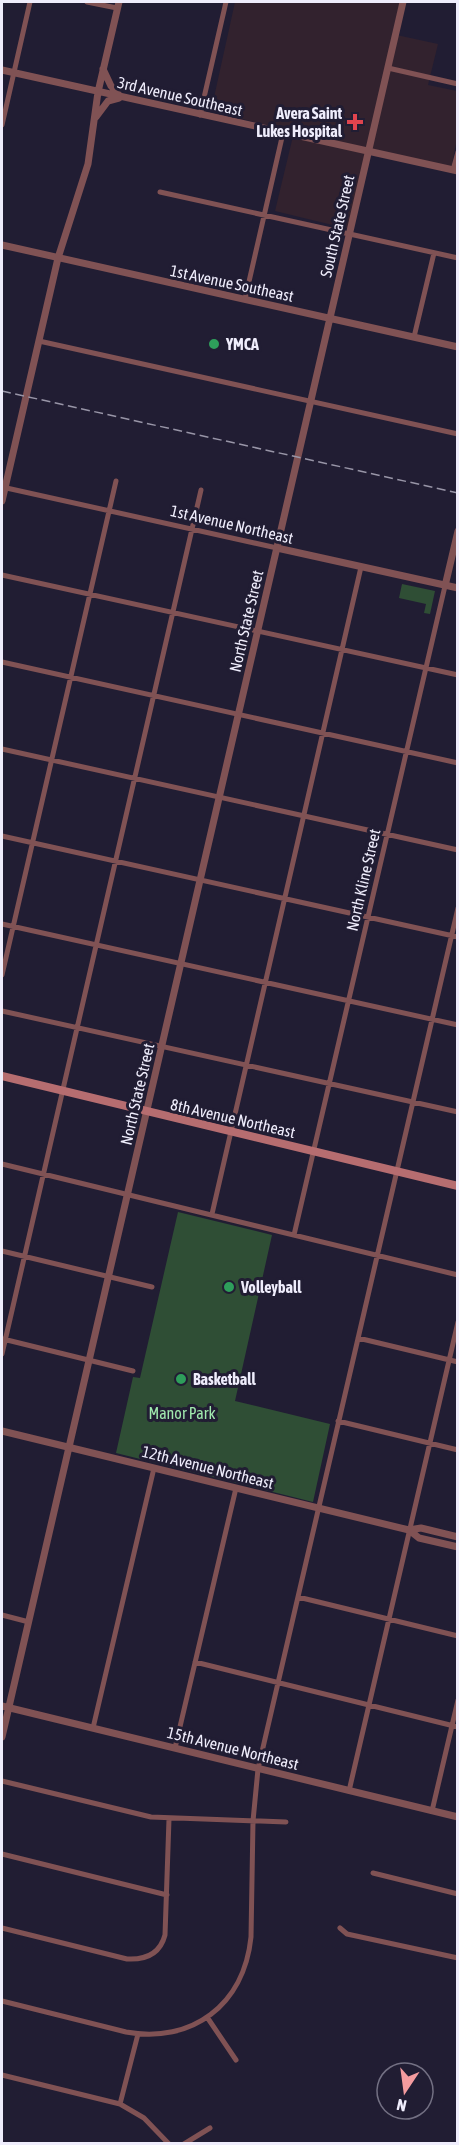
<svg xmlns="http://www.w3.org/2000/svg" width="459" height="2145" font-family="'Asap Condensed',sans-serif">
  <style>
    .medical { fill: #32222e }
    .green { fill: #2f4e35 }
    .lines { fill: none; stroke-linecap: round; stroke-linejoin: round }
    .minor { stroke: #805254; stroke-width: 5 }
    .tertiary { stroke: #805254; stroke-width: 7 }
    .secondary { stroke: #b66d70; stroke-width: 8 }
    .rail { stroke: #9895a7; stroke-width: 1.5; stroke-dasharray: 9 4.5; stroke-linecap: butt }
    .health-dot { fill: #e0444e; stroke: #211d33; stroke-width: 2 }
    .leisure-dot { fill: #2e9e5b; stroke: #211d33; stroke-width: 2 }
    .labels { text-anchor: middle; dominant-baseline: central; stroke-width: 6; stroke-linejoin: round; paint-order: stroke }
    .street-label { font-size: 16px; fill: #efedfc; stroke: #211d33 }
    .poi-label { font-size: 16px; font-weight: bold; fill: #efedfc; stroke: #211d33; text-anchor: start }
    .park-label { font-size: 16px; fill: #a0e9ae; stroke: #211d33 }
  </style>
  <rect width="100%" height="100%" fill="#211d33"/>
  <path class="medical" d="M 235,2 L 400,2 L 392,34 L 438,44 L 428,85 L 457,91 L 457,139 L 451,168 L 370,150 L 349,229 L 275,211 L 294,132 L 211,111 Z"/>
  <path class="green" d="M 402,584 L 435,591 L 430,614 L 424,613 L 426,604 L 399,598 Z
    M 178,1212 L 272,1235 L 235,1401 L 330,1424 L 313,1502 L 116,1453 L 133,1377 L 140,1378 Z"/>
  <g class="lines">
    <path class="minor" d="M 87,2 L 117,8
      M 388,68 L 458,84
      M 200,115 L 226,2
      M 2,125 L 30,2
      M 453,170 L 458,152
      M 160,192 L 458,258
      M 245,299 L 283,133
      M 414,337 L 434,253
      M 39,341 L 458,434
      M 2,487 L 277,548
      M 2,575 L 458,675
      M 2,662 L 458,763
      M 2,749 L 458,850
      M 2,836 L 458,937
      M 2,924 L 458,1025
      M 2,975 L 116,481
      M 2,1011 L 458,1112
      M 2,1164 L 458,1275
      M 212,1214 L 361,567
      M 294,1235 L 445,586
      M 2,1251 L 152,1287
      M 358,1338 L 458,1362
      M 3,1339 L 133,1371
      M 2,1354 L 201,490
      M 338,1421 L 458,1450
      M 298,1597 L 458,1636
      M 2,1615 L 29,1622
      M 195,1662 L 458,1727
      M 93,1728 L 154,1468
      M 175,1748 L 236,1488
      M 2,1781 L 151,1817 L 286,1822
      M 349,1791 L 458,1322
      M 432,1811 L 458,1700
      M 2,1854 L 167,1895
      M 373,1873 L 458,1894
      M 2,1928 L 127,1959 C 145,1960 160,1954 165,1935 L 169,1819
      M 340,1928 L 347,1934 L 458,1958
      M 2,2001 L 126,2032 C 192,2044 244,2005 251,1937 L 253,1821 L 258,1769 L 458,908
      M 207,2017 L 236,2060
      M 2,2075 L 120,2104 L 144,2118 L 169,2144
      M 120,2104 L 138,2034
      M 184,2144 L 210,2128"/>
    <path class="tertiary" d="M 103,69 L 111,86 L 119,95
      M 2,70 L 458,171
      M 96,117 L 108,101 L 119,98
      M 2,245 L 458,347
      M 2,501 L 58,258 L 88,164 L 98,92 L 119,2
      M 277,548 L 458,588
      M 445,586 L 458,531
      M 2,1431 L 409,1530 L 421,1528 L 458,1537
      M 409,1530 L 419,1538 L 458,1547
      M 2,1706 L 458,1817
      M 2,1737 L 403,2"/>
    <path class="secondary" d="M 2,1076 L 458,1186"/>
    <path class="rail" d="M 2,391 L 458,493"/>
  </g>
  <path class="health-dot" d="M352 113h6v6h6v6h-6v6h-6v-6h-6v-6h6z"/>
  <g class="leisure-dot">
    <circle cx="214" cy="344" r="6"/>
    <circle cx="229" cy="1287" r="6"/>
    <circle cx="181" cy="1379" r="6"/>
  </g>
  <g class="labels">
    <g class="street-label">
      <text transform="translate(180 96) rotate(13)">3rd Avenue Southeast</text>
      <text transform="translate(337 226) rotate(-77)">South State Street</text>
      <text transform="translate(232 283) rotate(12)">1st Avenue Southeast</text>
      <text transform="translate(232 524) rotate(13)">1st Avenue Northeast</text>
      <text transform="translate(246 621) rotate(-77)">North State Street</text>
      <text transform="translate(363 880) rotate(-77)">North Kline Street</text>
      <text transform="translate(137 1094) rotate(-77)">North State Street</text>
      <text transform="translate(233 1118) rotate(13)">8th Avenue Northeast</text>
      <text transform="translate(208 1467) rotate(14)">12th Avenue Northeast</text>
      <text transform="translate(233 1748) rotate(14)">15th Avenue Northeast</text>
    </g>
    <g class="poi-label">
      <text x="342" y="113" text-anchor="end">Avera Saint<tspan x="342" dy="18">Lukes Hospital</tspan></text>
      <text x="226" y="344">YMCA</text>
      <text x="241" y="1287">Volleyball</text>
      <text x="193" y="1379">Basketball</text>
    </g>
    <g class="park-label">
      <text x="182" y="1413">Manor Park</text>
    </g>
  </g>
  <rect width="459" height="2145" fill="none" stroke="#efedfc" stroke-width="6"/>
  <g transform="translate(405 2091) rotate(193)"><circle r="28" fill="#211d33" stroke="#737083" stroke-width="1.5"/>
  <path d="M0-4.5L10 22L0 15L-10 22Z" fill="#f49b9f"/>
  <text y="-9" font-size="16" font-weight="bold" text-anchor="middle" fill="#efedfc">N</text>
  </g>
</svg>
